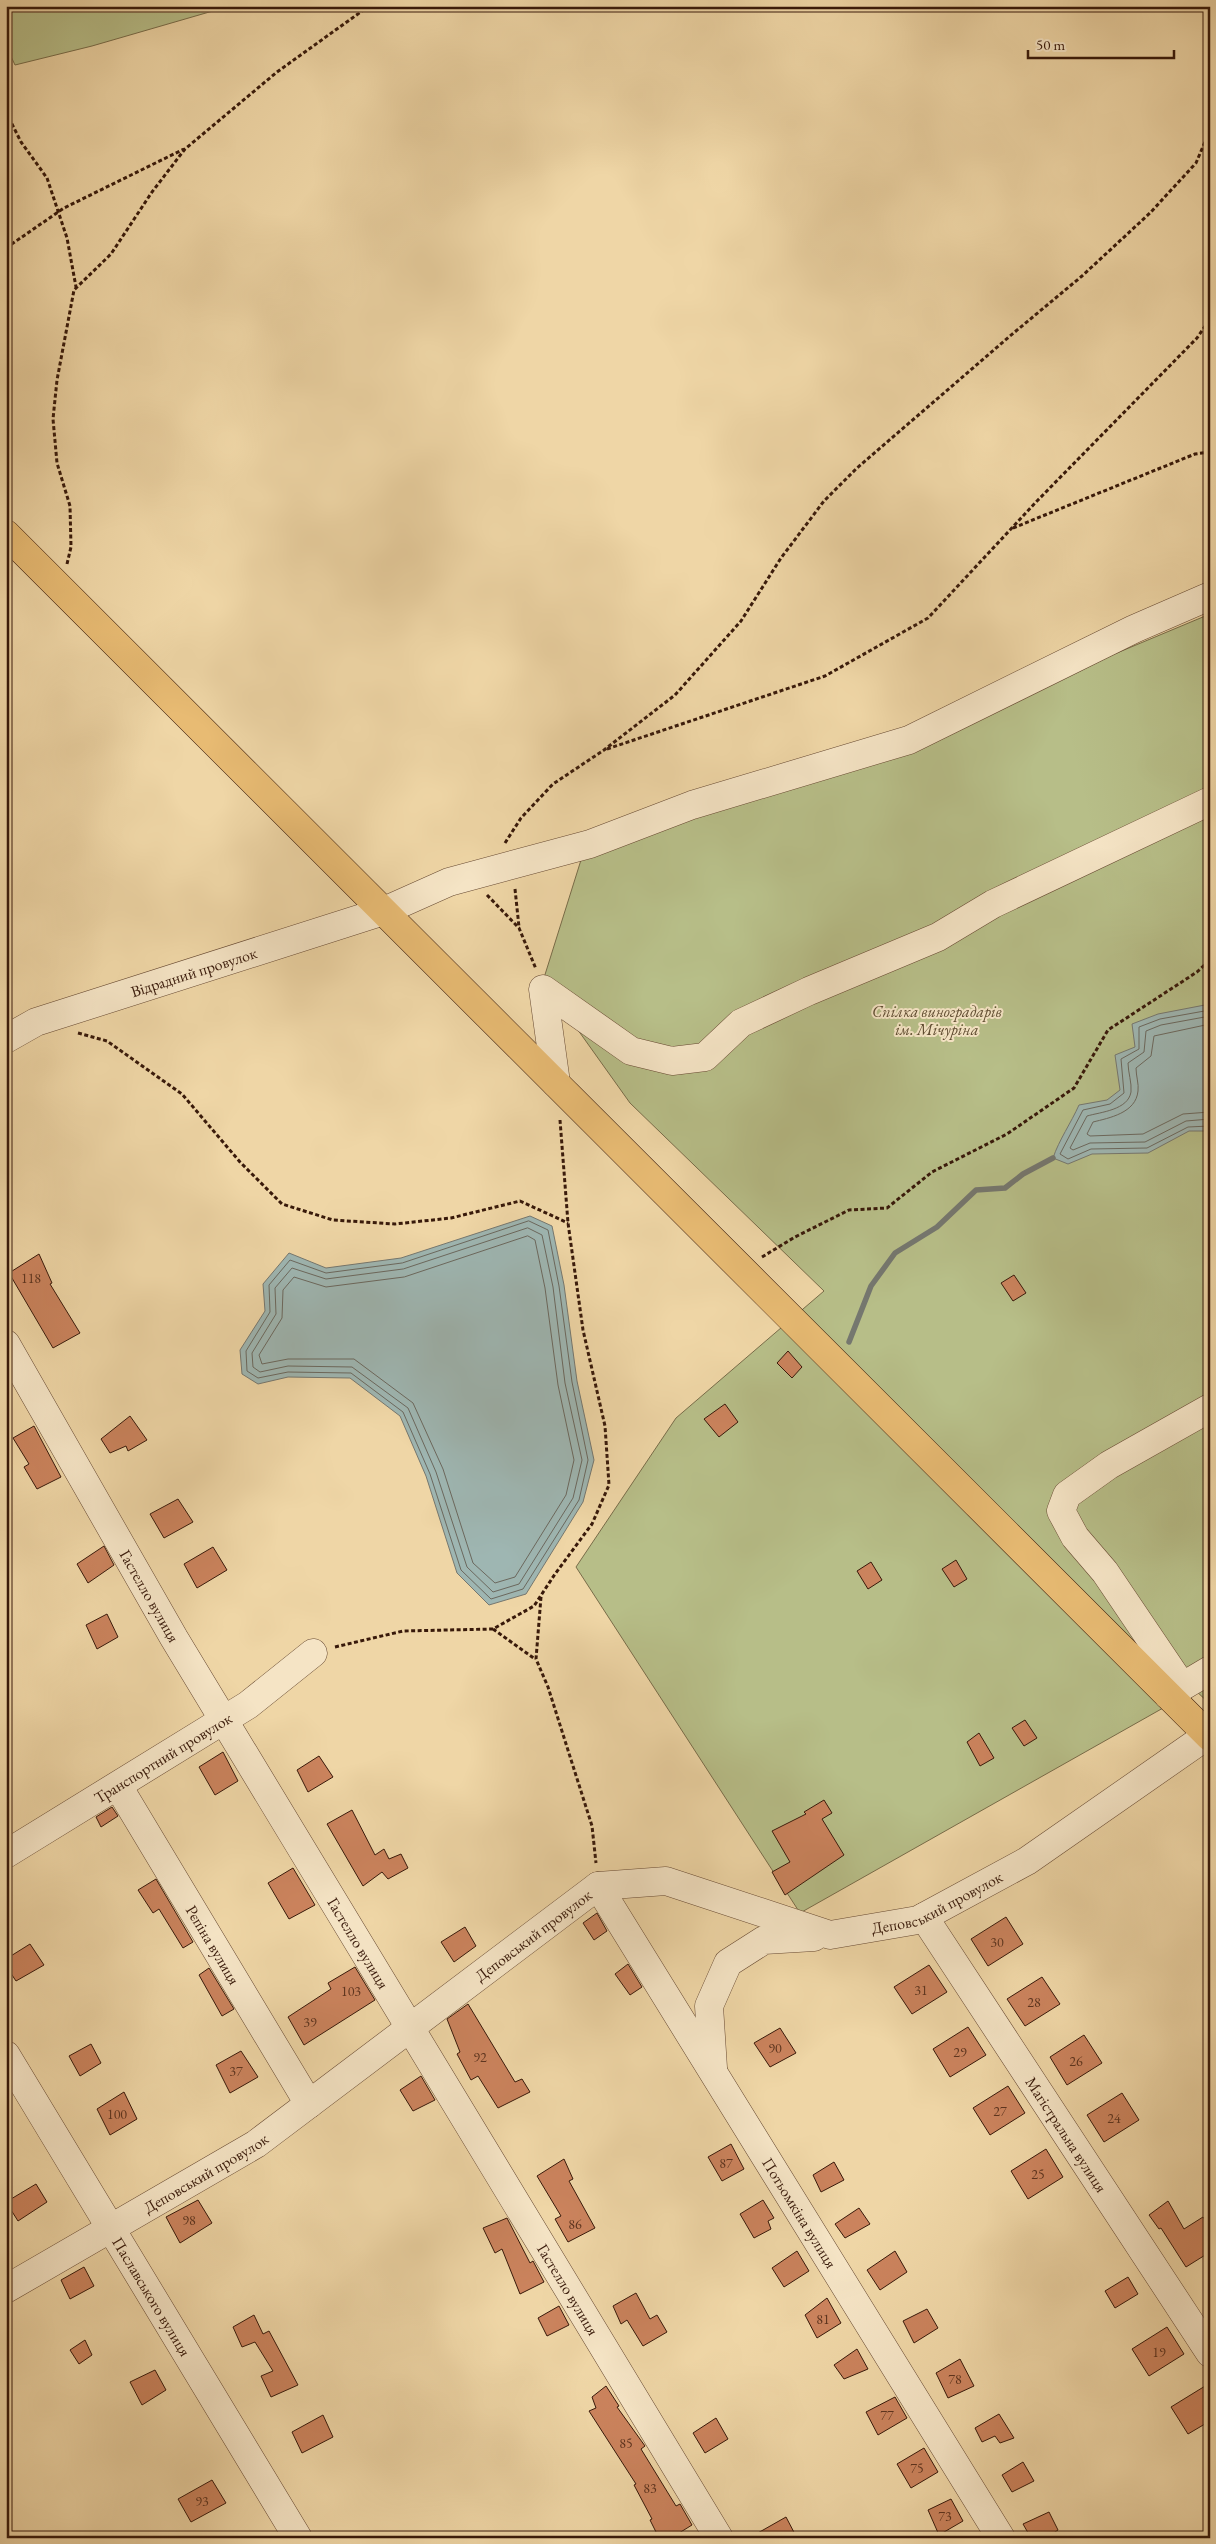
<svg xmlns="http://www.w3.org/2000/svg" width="1216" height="2544" font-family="'EB Garamond',serif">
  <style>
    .green { fill: #b7be88; stroke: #786c49 }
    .water { fill: #9eb6b2; stroke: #75776f }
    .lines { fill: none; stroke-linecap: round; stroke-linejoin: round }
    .shore { stroke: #6b685e; stroke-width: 1 }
    .stream { stroke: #75776f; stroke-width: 5.5 }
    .building { fill: #cb835d; stroke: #38190a }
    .minor-casing { stroke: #664831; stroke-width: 29 }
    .major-casing { stroke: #38190a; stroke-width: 29 }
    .path { stroke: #38190a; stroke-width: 3; stroke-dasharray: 4 2.5; stroke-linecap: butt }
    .minor { stroke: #f5e4c5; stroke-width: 28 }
    .major { stroke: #e8bb73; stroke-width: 28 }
    .labels { text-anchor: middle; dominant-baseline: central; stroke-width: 4; stroke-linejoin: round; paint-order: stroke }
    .number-label { font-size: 14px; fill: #5d341f }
    .street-label { font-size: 16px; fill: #38190a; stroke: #f5e4c5 }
    .park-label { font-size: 16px; font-style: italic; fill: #5e4b30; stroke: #f5e4c5 }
  </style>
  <rect width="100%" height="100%" fill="#efd6a6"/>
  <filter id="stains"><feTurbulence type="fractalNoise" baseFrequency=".004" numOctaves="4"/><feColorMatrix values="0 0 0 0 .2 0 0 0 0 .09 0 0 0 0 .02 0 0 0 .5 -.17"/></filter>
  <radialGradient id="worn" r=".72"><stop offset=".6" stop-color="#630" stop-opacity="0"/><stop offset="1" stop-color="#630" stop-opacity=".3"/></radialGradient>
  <path class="green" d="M 6,6 L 230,6 L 92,46 L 15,65 L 6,46 Z
    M 1210,614 L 1210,1704 L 1195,1690 L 800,1913 L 576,1567 L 676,1418 L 824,1291 L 630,1103 L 543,981 L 581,860 L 909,740 Z"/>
  <path class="water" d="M 1210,1004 L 1210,1131 L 1189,1131 L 1148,1153 L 1092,1154 L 1068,1164 L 1053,1158 C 1059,1140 1071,1123 1079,1105 L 1107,1100 L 1120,1090 L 1115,1055 L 1135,1047 L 1132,1024 L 1158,1014 Z
    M 530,1216 L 552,1226 L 564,1285 L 577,1381 L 594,1460 L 583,1502 L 526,1594 L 489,1605 L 457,1573 L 426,1476 L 400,1416 L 350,1378 L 288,1377 L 258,1384 L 242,1374 L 240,1350 L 265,1311 L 263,1284 L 289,1253 L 326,1268 L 401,1258 Z"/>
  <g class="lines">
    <path class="shore" d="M 1210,1010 L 1160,1019 L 1139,1027 L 1139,1049 L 1121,1059 L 1124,1093 L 1110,1104 L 1083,1110 L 1060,1154 L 1068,1159 L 1091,1149 L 1147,1148 L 1188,1127 L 1210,1126
      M 1210,1016 L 1161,1025 L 1146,1031 L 1144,1052 L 1128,1063 C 1128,1072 1132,1083 1131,1092 C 1128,1110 1101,1112 1087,1116 L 1070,1148 L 1073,1150 L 1090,1143 L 1145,1142 L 1186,1121 L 1210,1119
      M 1210,1024 L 1154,1036 L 1151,1056 L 1136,1068 C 1136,1076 1139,1084 1138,1091 C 1136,1113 1109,1118 1093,1122 L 1087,1134 L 1090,1136 L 1143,1134 L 1183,1114 L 1210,1112
      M 529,1221 L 548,1230 L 559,1286 L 572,1382 L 588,1460 L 579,1500 L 523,1589 L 491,1599 L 461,1570 L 430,1474 L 403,1412 L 351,1373 L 288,1372 L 258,1378 L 247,1371 L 246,1351 L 270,1312 L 269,1285 L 290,1260 L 326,1273 L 402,1263 Z
      M 528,1228 L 542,1235 L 553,1287 L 565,1383 L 582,1460 L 573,1498 L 519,1584 L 493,1592 L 467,1567 L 436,1472 L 408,1408 L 352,1367 L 288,1366 L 260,1372 L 253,1367 L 252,1353 L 276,1314 L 275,1288 L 292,1268 L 326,1279 L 403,1269 Z
      M 528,1236 L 535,1240 L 545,1288 L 558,1385 L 574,1460 L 566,1495 L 515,1577 L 495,1583 L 473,1563 L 443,1469 L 413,1403 L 354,1359 L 288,1359 L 262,1364 L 259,1355 L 282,1318 L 283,1290 L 294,1277 L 326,1287 L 404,1277 Z"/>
    <path class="stream" d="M 849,1342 L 871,1286 L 895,1253 L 937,1227 L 976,1190 L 1005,1188 L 1023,1174 L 1053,1158"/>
  </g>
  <path class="building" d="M 39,1254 L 52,1283 L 50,1284 L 80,1333 L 53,1348 L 9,1273 Z
    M 1014,1275 L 1026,1293 L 1013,1301 L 1001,1283 Z
    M 788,1351 L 802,1367 L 792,1378 L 777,1363 Z
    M 725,1404 L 738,1422 L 719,1437 L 704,1419 Z
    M 130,1416 L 147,1440 L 128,1451 L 126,1446 L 110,1453 L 101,1439 Z
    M 34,1426 L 61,1477 L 37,1489 L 24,1467 L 29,1464 L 13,1438 Z
    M 178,1499 L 193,1522 L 164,1538 L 150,1514 Z
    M 104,1546 L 114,1565 L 88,1583 L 77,1564 Z
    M 213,1547 L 227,1570 L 197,1588 L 184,1564 Z
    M 956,1560 L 967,1579 L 954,1587 L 942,1569 Z
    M 871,1562 L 882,1580 L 868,1589 L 857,1571 Z
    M 107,1614 L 118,1637 L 97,1649 L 86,1625 Z
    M 1025,1720 L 1037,1738 L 1024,1746 L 1012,1728 Z
    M 979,1733 L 994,1758 L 980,1766 L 967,1742 Z
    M 223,1752 L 238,1781 L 215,1795 L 199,1767 Z
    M 319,1756 L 333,1777 L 308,1792 L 297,1770 Z
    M 824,1800 L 832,1813 L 822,1819 L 844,1855 L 785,1895 L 772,1872 L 790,1862 L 772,1831 L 806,1814 L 804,1812 Z
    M 112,1807 L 118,1816 L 101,1827 L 96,1817 Z
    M 352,1810 L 375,1855 L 384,1849 L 389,1859 L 401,1854 L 408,1868 L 388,1879 L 382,1872 L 363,1886 L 327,1824 Z
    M 293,1868 L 315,1905 L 289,1919 L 268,1883 Z
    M 156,1879 L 193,1942 L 183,1948 L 159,1909 L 153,1913 L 138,1890 Z
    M 597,1913 L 607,1931 L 594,1940 L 583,1923 Z
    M 1006,1917 L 1023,1944 L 988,1966 L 971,1939 Z
    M 465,1927 L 476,1946 L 454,1962 L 441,1942 Z
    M 30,1944 L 44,1965 L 16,1981 L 6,1966 L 6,1959 Z
    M 628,1964 L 642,1987 L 630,1995 L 615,1974 Z
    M 929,1965 L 947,1992 L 912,2014 L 894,1987 Z
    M 355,1967 L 375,2000 L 304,2045 L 288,2017 L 331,1989 L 328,1983 Z
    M 209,1968 L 234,2009 L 222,2016 L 199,1975 Z
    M 1042,1977 L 1060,2004 L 1025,2026 L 1007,1999 Z
    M 468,2004 L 515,2082 L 522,2079 L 530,2092 L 498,2108 L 478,2076 L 471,2080 L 457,2054 L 460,2052 L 447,2019 Z
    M 968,2027 L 986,2055 L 950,2077 L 933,2049 Z
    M 780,2028 L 796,2053 L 770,2067 L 754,2043 Z
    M 1084,2035 L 1102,2063 L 1067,2085 L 1050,2057 Z
    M 91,2044 L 101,2063 L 80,2076 L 69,2056 Z
    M 241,2051 L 258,2077 L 230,2093 L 216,2065 Z
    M 421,2076 L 435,2100 L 413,2111 L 400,2090 Z
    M 1008,2086 L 1025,2113 L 990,2135 L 973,2108 Z
    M 124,2092 L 137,2119 L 110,2135 L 97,2109 Z
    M 1122,2093 L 1139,2120 L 1104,2142 L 1087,2115 Z
    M 731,2144 L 744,2169 L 722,2181 L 708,2157 Z
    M 1046,2149 L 1063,2177 L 1028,2199 L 1011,2171 Z
    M 564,2159 L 573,2179 L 569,2181 L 595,2228 L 568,2242 L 555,2219 L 561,2216 L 537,2176 Z
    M 834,2162 L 844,2180 L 821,2192 L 813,2175 Z
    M 36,2184 L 47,2202 L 18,2221 L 6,2202 Z
    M 198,2200 L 212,2223 L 180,2243 L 166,2217 Z
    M 763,2200 L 774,2218 L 768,2221 L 771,2229 L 754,2238 L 740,2214 Z
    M 1168,2201 L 1184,2229 L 1203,2217 L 1210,2227 L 1210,2252 L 1186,2267 L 1161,2228 L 1159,2229 L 1149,2215 Z
    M 859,2208 L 870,2224 L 845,2238 L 835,2224 Z
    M 507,2218 L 530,2263 L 533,2261 L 544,2282 L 520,2294 L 502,2249 L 495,2253 L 483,2228 Z
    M 797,2251 L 809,2271 L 784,2287 L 772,2268 Z
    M 895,2251 L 907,2272 L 880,2290 L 867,2270 Z
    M 84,2267 L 94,2286 L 70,2299 L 61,2280 Z
    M 1128,2277 L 1138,2294 L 1115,2308 L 1105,2291 Z
    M 636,2293 L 650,2319 L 657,2315 L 667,2332 L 643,2346 L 627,2320 L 621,2324 L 613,2306 Z
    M 827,2298 L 841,2323 L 817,2338 L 805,2315 Z
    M 559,2306 L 569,2325 L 547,2336 L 538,2318 Z
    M 927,2309 L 938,2328 L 914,2343 L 903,2321 Z
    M 254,2315 L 263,2334 L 269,2331 L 298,2385 L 271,2397 L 261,2376 L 273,2371 L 255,2342 L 242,2347 L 233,2327 Z
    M 1167,2327 L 1184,2354 L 1149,2376 L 1132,2349 Z
    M 85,2340 L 92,2355 L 79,2364 L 70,2350 Z
    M 857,2349 L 868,2369 L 844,2379 L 834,2365 Z
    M 960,2359 L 974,2386 L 948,2398 L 936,2373 Z
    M 155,2370 L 166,2390 L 142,2405 L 130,2382 Z
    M 1210,2383 L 1210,2421 L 1188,2434 L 1171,2407 Z
    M 606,2386 L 619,2406 L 617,2407 L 645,2446 L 641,2449 L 676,2506 L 680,2504 L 692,2525 L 671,2538 L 659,2538 L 650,2520 L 652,2519 L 634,2485 L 636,2484 L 589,2411 L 596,2408 L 592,2397 Z
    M 895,2397 L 907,2418 L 878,2435 L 866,2412 Z
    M 999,2414 L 1014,2438 L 1000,2443 L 995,2436 L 982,2442 L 975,2428 Z
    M 323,2415 L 333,2437 L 302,2453 L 292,2432 Z
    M 716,2418 L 728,2439 L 705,2453 L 693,2433 Z
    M 924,2448 L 938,2472 L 911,2488 L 897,2464 Z
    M 1023,2462 L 1034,2481 L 1012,2492 L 1002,2475 Z
    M 212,2480 L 226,2503 L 191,2522 L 178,2499 Z
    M 951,2499 L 963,2521 L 939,2535 L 928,2510 Z
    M 1049,2512 L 1058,2530 L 1046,2538 L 1031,2538 L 1023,2524 Z
    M 786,2517 L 797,2538 L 749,2538 Z"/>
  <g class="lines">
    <defs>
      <g id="minor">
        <path id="s1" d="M 6,1039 L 36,1022 L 384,911 L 449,882 L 590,844 L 692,805 L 909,740 L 1134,629 L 1210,596"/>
        <path d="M 556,1083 L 543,989 L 631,1051 L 672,1061 L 705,1057 L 741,1023 L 809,991 L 938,937 L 993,904 L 1210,801"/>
        <path id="s2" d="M 6,1344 L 174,1638 L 719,2538"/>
        <path d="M 1182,1686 L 1105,1572 L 1075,1537 L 1061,1511 L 1067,1495 L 1109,1465 L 1210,1408"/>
        <path d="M 1168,1695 L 1210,1670"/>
        <path id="s3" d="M 118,1786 L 309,2104"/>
        <path id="s4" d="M 6,1854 L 248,1705 L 313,1653"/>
        <path id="s5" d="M 598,1886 L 1001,2538"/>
        <path id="s6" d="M 924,1917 L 1210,2353"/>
        <path id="s7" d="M 6,2055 L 298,2538"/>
        <path d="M 713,2068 L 709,2006 L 728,1963 L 764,1940 L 814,1937"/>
        <path id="s8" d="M 6,2289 L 256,2144 L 598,1886 L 666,1881 L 830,1935 L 918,1920 L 1027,1861 L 1208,1735"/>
      </g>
      <path id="major" d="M 6,534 L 1210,1737"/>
    </defs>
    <use href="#minor" class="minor-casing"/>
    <use href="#major" class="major-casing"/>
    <path class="path" d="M 6,112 L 21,142 L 47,178 L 67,238 L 76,287
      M 6,248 L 64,208 L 184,149
      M 1013,528 L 1195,454 L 1210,452
      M 67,564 L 71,547 L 70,506 L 57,463 L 53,419 L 57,380 L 74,290 L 111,254 L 152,192 L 185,149 L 277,72 L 369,6
      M 607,749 L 825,676 L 928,618 L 1037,501 L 1197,338 L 1210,319
      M 505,843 L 521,818 L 553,784 L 604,750 L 675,695 L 741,621 L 781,558 L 824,501 L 857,468 L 1010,336 L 1082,276 L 1150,213 L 1196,163 L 1210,130
      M 515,889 L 519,927
      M 487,895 L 519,928 L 536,969
      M 78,1033 L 107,1041 L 182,1094 L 240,1162 L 282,1204 L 333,1220 L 395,1224 L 451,1218 L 520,1201 L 568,1223
      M 762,1257 L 795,1237 L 849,1210 L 887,1208 L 932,1172 L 1007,1134 L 1074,1088 L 1108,1030 L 1197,972 L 1210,960
      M 541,1597 L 536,1659 L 548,1687 L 592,1826 L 596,1863
      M 493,1629 L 535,1659
      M 335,1647 L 403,1631 L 493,1629 L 534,1606 L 555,1574 L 592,1524 L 609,1485 L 605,1426 L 583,1330 L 568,1223 L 560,1120"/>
    <use href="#minor" class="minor"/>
    <use href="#major" class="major"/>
  </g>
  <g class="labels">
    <g class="number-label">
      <text x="31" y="1278">118</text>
      <text x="997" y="1942">30</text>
      <text x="921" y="1990">31</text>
      <text x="351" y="1991">103</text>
      <text x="1034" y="2002">28</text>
      <text x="310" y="2022">39</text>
      <text x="775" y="2048">90</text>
      <text x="960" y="2052">29</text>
      <text x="480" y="2057">92</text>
      <text x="1076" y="2061">26</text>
      <text x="236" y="2071">37</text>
      <text x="1000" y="2111">27</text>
      <text x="117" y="2114">100</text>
      <text x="1114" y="2118">24</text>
      <text x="726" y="2163">87</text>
      <text x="1038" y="2174">25</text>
      <text x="189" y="2220">98</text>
      <text x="575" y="2224">86</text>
      <text x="823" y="2319">81</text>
      <text x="1159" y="2352">19</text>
      <text x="955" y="2379">78</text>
      <text x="887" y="2415">77</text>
      <text x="626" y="2443">85</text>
      <text x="917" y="2468">75</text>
      <text x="650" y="2488">83</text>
      <text x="202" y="2501">93</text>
      <text x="945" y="2516">73</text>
    </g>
    <g class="street-label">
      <text stroke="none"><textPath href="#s1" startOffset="200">Відрадний провулок</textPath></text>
      <text stroke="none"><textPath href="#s2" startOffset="290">Гастелло вулиця</textPath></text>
      <text stroke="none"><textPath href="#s4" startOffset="184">Транспортний провулок</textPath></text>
      <text stroke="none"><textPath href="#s8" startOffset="1071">Деповський провулок</textPath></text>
      <text stroke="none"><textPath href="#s8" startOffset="636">Деповський провулок</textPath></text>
      <text stroke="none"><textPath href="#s2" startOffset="695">Гастелло вулиця</textPath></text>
      <text stroke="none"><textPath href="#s3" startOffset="185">Рєпіна вулиця</textPath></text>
      <text stroke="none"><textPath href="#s6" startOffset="260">Магістральна вулиця</textPath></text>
      <text stroke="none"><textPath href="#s8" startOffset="231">Деповський провулок</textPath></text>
      <text stroke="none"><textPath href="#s5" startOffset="384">Потьомкіна вулиця</textPath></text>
      <text stroke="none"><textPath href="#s2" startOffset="1100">Гастелло вулиця</textPath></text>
      <text stroke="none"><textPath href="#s7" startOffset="282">Паславського вулиця</textPath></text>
    </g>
    <g class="park-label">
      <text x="937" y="1011">Спілка виноградарів<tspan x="937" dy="18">ім. Мічуріна</tspan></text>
    </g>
  </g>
  <rect width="1216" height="2544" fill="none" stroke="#efd6a6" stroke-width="25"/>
  <rect x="8" y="8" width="1201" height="2529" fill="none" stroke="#38190a" stroke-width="2.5"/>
  <rect x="12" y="12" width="1191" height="2519" fill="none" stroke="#38190a"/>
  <path d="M1028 50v8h146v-8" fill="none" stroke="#38190a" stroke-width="2.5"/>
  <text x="1036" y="50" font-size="15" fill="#38190a" stroke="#f5e4c5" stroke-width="4" paint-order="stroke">50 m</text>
  <rect width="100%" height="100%" filter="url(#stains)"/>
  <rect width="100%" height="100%" fill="url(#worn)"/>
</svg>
